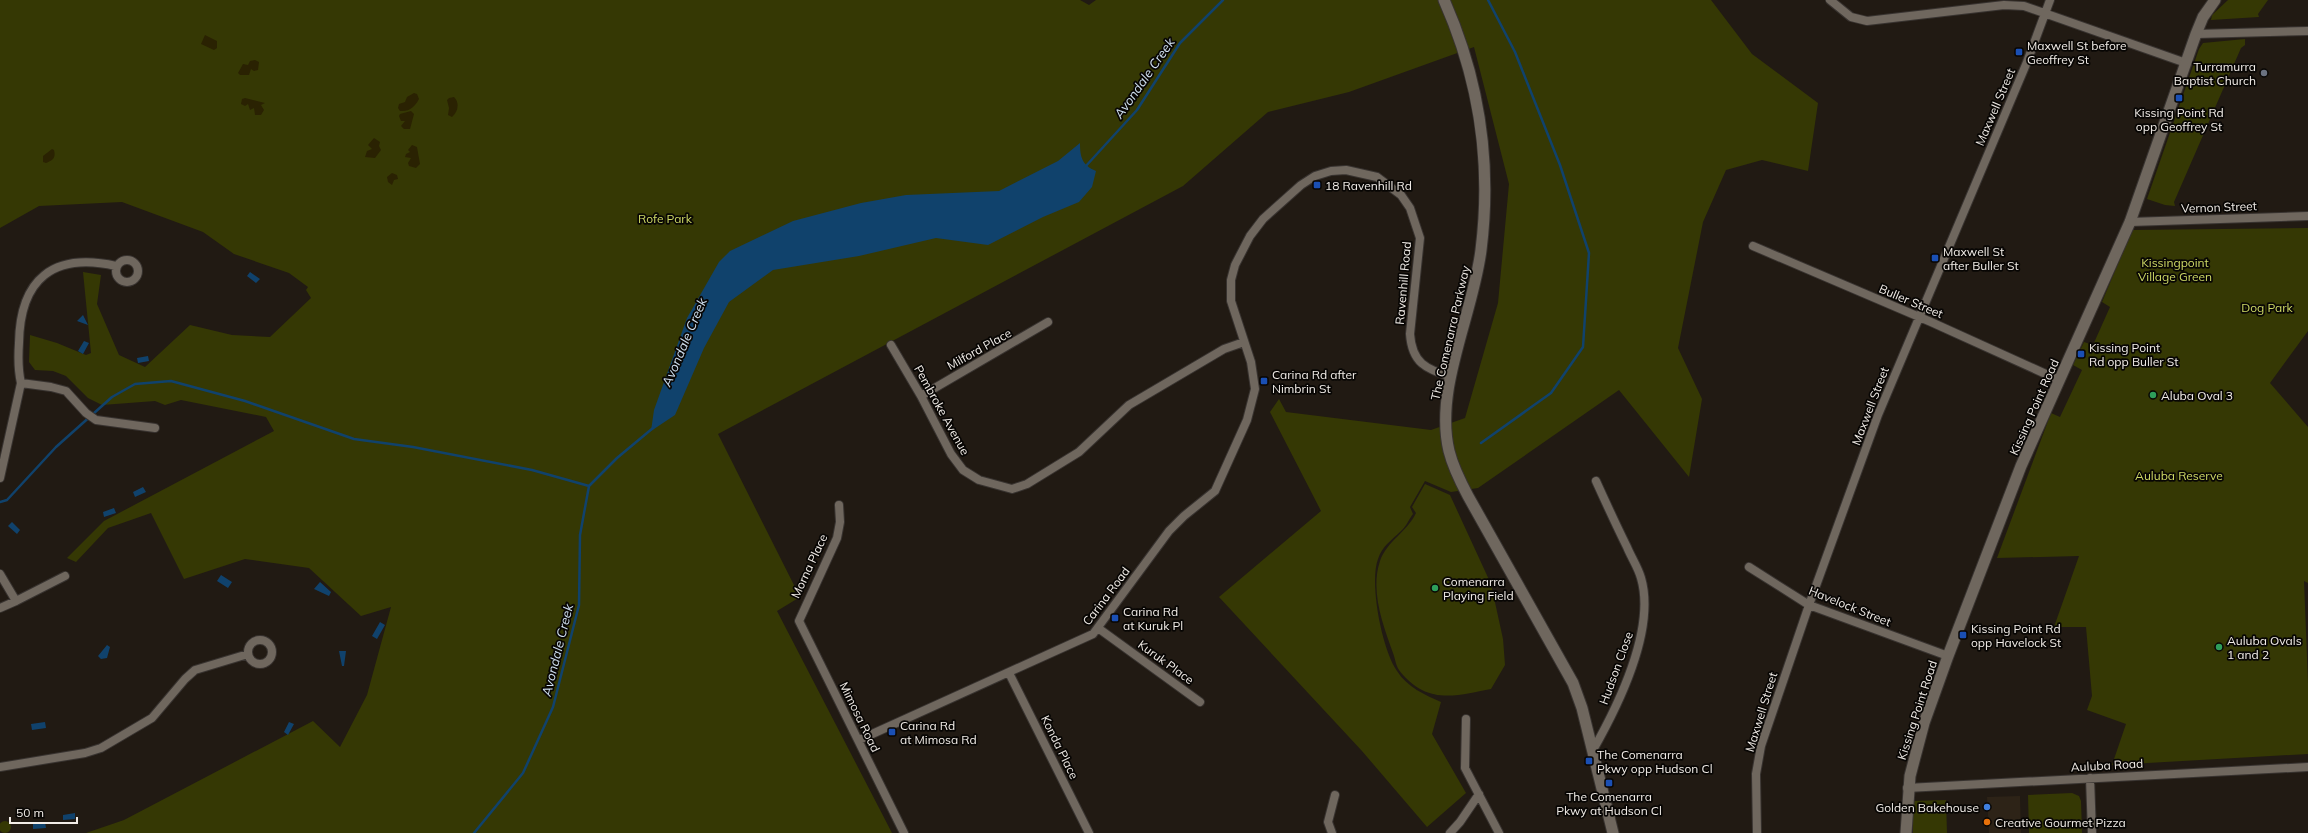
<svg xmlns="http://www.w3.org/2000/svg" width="2308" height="833" font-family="Mulish,sans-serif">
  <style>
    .built { fill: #2d2317 }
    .green { fill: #353804 }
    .sand { fill: #2a2202 }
    .water { fill: #10426c }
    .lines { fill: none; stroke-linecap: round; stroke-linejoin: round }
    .stream { stroke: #10426c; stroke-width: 2.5 }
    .street-casing { stroke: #383330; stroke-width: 10 }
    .secondary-casing { stroke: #383330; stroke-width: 13 }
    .street { stroke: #6f675e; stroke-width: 8 }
    .secondary { stroke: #6f675e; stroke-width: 11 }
    .transit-dot { fill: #1a4fb4; stroke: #080604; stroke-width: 1.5 }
    .worship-dot { fill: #6b7280; stroke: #080604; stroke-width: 1.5 }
    .leisure-dot { fill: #2e9e5b; stroke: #080604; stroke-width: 1.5 }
    .shop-dot { fill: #3f7fe0; stroke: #080604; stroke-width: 1.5 }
    .food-dot { fill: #e8710a; stroke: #080604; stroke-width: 1.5 }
    .labels { text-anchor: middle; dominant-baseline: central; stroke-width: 3.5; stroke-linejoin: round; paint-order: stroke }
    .poi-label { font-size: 12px; fill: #f2ede8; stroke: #080604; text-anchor: start }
    .street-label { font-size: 12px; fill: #f2ede8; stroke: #080604 }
    .park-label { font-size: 12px; fill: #cfda66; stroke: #080604 }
    .water-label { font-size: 13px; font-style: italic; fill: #d1e1f1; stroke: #080604 }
  </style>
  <rect width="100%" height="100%" fill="#211a13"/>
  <path class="built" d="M 2020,796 L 2021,833 L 1989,833 L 1987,797 Z"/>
  <path class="green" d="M 0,0 L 1080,0 L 1089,5 L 1096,0 L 1711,0 L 1752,54 L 1818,103 L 1808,171 L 1762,160 L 1726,170 L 1703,222 L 1678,348 L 1702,399 L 1689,477 L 1619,390 L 1478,488 L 1451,492 L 1425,481 L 1410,507 L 1413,514 C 1409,519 1406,527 1401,531 C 1392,540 1382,546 1378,559 C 1369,583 1382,650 1397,671 C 1407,687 1425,695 1441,702 L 1432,734 L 1466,793 L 1427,827 L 1362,751 L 1219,597 L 1321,511 L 1270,412 L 1279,399 L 1286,412 L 1431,430 L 1465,418 L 1498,303 L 1509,184 L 1474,47 L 1349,92 L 1268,112 L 1183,186 L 718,434 L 800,597 L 777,611 L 892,833 L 86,833 L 124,820 L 313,721 L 340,747 L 367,695 L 391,607 L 361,616 L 309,568 L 245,559 L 184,579 L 151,513 L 108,528 L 76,562 L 67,558 L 104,521 L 274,431 L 266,417 L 181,400 L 165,405 L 155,401 L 102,405 L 88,398 L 66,376 L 53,371 L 35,370 L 29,362 L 30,335 L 57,343 L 86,355 L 91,353 L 83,272 L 101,275 L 97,304 L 119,355 L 145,367 L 190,325 L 232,335 L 270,337 L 311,298 L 306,290 L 308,287 L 289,273 L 234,254 L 203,232 L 122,202 L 39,206 L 0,228 Z
    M 2228,0 L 2268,0 L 2258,14 L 2259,17 L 2211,20 L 2212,15 Z
    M 2245,39 L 2245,45 L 2241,48 L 2174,202 L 2175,206 L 2165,205 L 2147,199 L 2199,49 L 2203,43 Z
    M 2308,228 L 2308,331 L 2270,383 L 2308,427 L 2308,583 L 2304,581 L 2308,683 L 2308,754 L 2112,765 L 2126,724 L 2087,710 L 2092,696 L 2086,627 L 2054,627 L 2079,556 L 1997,558 L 2051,413 L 2060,417 L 2082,370 L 2073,365 L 2084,342 L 2093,345 L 2110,307 L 2102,302 L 2132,230 Z
    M 1425,484 L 1450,495 L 1491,584 L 1503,639 L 1505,665 L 1491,689 C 1469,693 1443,701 1422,690 C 1415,687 1403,676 1399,670 C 1396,666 1395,658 1393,653 C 1383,625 1370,591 1380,561 C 1387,541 1407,532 1416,513 L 1412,507 Z
    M 2072,793 L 2079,796 L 2081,801 L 2082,833 L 2029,833 L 2028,795 Z
    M 1946,800 L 1947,833 L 1913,833 L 1913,801 Z
    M-1 827a6 6 0 1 1 12 0a6 6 0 1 1-12 0Z"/>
  <path class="sand" d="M 205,35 L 217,41 L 217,48 L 214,50 L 201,44 Z
    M 255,60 L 259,62 L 258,70 L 254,71 L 251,69 L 249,75 L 240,75 L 238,73 L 243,64 L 248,65 L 250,61 Z
    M 414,93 L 417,94 L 419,99 C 415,106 410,112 400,111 L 398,108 L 399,104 L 405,102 L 407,97 Z
    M 454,97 C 460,103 458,112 452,117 L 448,115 L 449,108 L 447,100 L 449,98 Z
    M 245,98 L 265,103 L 261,105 L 264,110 L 261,115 L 255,115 L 254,108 L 250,110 L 248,104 L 245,106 L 241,104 L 242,99 Z
    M 411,111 L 414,114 L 410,129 L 404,129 L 401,126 L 405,121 L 401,121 L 399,116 L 400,114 Z
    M 374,138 L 380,142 L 379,146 L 381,150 L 375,158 L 365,157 L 367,151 L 372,149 L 368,145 Z
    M 412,145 L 417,147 L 420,164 L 416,168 L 409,166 L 408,163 L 411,158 L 405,157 L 406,154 L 410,152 L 408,150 Z
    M 52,149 L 54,150 C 56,158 53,160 46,163 L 43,162 L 43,156 Z
    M 392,173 L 397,175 L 398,179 L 394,180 L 392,185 L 388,182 L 387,177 Z"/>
  <path class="water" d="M 1080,143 C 1080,157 1082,165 1096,171 L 1092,187 L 1079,202 L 1043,217 L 988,245 L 936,238 L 859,256 L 773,270 L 729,302 L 704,348 L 675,415 L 651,431 L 654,410 L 687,318 L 719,262 L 730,251 L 793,221 L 861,203 L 906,195 L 999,191 L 1058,161 Z
    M 250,272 L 260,279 L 256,283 L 247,276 Z
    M 83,315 L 88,325 L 77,321 Z
    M 84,341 L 89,343 L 83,354 L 78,351 Z
    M 148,356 L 149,361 L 138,363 L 137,358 Z
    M 143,487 L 146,492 L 135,497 L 133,492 Z
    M 114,508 L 116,513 L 104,517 L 103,512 Z
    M 12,522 L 20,530 L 17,534 L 8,526 Z
    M 221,575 L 232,582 L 228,588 L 217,581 Z
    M 320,582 L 331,592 L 329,596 L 314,589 Z
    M 380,622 L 385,625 L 377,639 L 372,636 Z
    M 107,645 L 110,647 L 107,658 L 101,659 L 98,656 Z
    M 339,651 L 346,651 L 344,666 L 342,666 Z
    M 45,722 L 46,728 L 32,730 L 31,724 Z
    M 289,722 L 294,724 L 288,735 L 284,732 Z
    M 75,813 L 75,819 L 63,820 L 63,815 Z
    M 45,822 L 46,828 L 33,829 L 33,824 Z"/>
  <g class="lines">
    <path class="stream" d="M 1085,167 L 1137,110 L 1180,43 L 1223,0
      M 1481,443 L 1551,393 L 1583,347 L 1589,253 L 1560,165 L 1515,52 L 1488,0
      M 0,502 L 7,500 L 56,447 L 112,397 L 135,384 L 171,381 L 245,401 L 354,439 L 413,447 L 532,470 L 589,486
      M 474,833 L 523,773 L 553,707 L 579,605 L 580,535 L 589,486 L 617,458 L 653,428"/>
    <defs>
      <path id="street" d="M 1830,0 L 1851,17 L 1867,21 L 2004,5 L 2024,6 L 2186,63
        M 2196,34 L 2308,31
        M 2130,222 L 2308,216
        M 1753,246 L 1931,322 L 2059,380
        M116 271a11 11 0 1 1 22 0a11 11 0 1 1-22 0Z
        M 891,345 L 921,396 L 951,454 L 963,470 L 979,480 L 1012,489 L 1027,484 L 1079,452 L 1129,405 L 1224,349 L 1244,342
        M 21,383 L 51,387 L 66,391 L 86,413 L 96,420 L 155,428
        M 921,396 L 1048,322
        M 0,478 L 21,383 C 18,370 18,357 19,343 C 20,279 53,252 116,266
        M 839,505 L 840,522 L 837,538 L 799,621 L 904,833
        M 1749,567 L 1809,605 L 1948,656
        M 0,574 L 16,601 L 0,608
        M 16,601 L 65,576
        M 1098,628 L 1200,702
        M248 652a12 12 0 1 1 24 0a12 12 0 1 1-24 0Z
        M 1009,673 L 1089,833
        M 1466,719 L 1465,768 L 1499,833
        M 859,740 L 1093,634 L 1169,531 L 1184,516 L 1215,491 L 1247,420 L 1255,389 L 1251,362 L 1231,301 L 1231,280 L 1235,265 L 1250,236 L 1263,219 L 1301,185 L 1315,176 L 1331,171 L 1346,170 L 1377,177 L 1401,195 L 1410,208 L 1420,238 L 1410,334 C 1412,363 1426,369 1451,377
        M 1593,750 C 1618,706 1656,629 1641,578 C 1638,567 1631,557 1627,547 C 1616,525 1606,503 1596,481
        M 0,767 L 85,753 L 101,748 L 152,718 L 185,679 L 195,670 L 248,654
        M 2090,778 L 2092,833
        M 1907,788 L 2308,767
        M 1332,833 L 1328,822 L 1335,795
        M 1450,833 L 1460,822 L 1479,794
        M 1757,833 L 1756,774 L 1761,746 L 1809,605 L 1878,415 L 2027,62 L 2050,0"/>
      <path id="secondary" d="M 1444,0 C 1480,81 1492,162 1481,250 C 1473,315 1434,388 1449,451 C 1453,467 1460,481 1468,496 L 1573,683 L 1582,708 L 1613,833
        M 1906,833 L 1910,776 L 1924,723 L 1948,656 L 2021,466 L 2130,222 L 2196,34 L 2203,17 L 2215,0"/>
    </defs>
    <use href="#street" class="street-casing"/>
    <use href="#secondary" class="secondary-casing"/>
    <use href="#street" class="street"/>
    <use href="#secondary" class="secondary"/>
  </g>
  <g class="transit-dot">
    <rect x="2015" y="48" width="8" height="8" rx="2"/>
    <rect x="2175" y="94" width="8" height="8" rx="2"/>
    <rect x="1313" y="181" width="8" height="8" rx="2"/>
    <rect x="1931" y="254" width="8" height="8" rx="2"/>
    <rect x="2077" y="350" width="8" height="8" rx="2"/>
    <rect x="1260" y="377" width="8" height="8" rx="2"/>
    <rect x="1111" y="614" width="8" height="8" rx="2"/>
    <rect x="1959" y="631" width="8" height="8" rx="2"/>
    <rect x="888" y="728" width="8" height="8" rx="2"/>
    <rect x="1585" y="757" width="8" height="8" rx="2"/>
    <rect x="1605" y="779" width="8" height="8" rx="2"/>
  </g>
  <circle class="worship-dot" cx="2264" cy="73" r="4"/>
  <g class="leisure-dot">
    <circle cx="2153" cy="395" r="4"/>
    <circle cx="1435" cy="588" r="4"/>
    <circle cx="2219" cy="647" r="4"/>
  </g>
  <circle class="shop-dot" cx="1987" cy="807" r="4"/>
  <circle class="food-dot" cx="1987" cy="822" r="4"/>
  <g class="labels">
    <g class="poi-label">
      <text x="2027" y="45">Maxwell St before<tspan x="2027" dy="14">Geoffrey St</tspan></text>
      <text x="2256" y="66" text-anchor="end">Turramurra<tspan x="2256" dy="14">Baptist Church</tspan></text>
      <text x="2179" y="112" text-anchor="middle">Kissing Point Rd<tspan x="2179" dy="14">opp Geoffrey St</tspan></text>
      <text x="1325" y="185">18 Ravenhill Rd</text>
      <text x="1943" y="251">Maxwell St<tspan x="1943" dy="14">after Buller St</tspan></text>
      <text x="2089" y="347">Kissing Point<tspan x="2089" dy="14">Rd opp Buller St</tspan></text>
      <text x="1272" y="374">Carina Rd after<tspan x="1272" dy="14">Nimbrin St</tspan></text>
      <text x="2161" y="395">Aluba Oval 3</text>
      <text x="1443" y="581">Comenarra<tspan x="1443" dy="14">Playing Field</tspan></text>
      <text x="1123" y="611">Carina Rd<tspan x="1123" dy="14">at Kuruk Pl</tspan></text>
      <text x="1971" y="628">Kissing Point Rd<tspan x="1971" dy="14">opp Havelock St</tspan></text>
      <text x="2227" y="640">Auluba Ovals<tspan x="2227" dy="14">1 and 2</tspan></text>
      <text x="900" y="725">Carina Rd<tspan x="900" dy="14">at Mimosa Rd</tspan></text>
      <text x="1597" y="754">The Comenarra<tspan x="1597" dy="14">Pkwy opp Hudson Cl</tspan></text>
      <text x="1609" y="796" text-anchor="middle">The Comenarra<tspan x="1609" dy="14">Pkwy at Hudson Cl</tspan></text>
      <text x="1979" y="807" text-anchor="end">Golden Bakehouse</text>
      <text x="1995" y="822">Creative Gourmet Pizza</text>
    </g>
    <g class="street-label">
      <text transform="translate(1995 107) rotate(-67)">Maxwell Street</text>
      <text transform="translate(2219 207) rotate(-2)">Vernon Street</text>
      <text transform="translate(1403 283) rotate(-85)">Ravenhill Road</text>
      <text transform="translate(1911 301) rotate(23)">Buller Street</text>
      <text transform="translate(1450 333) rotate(-77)">The Comenarra Parkway</text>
      <text transform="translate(979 349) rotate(-29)">Milford Place</text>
      <text transform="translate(1870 406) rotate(-69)">Maxwell Street</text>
      <text transform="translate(2034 407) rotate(-66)">Kissing Point Road</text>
      <text transform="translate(942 410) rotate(61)">Pembroke Avenue</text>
      <text transform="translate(809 566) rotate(-65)">Morna Place</text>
      <text transform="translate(1106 596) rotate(-53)">Carina Road</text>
      <text transform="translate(1850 606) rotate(22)">Havelock Street</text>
      <text transform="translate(1166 662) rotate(36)">Kuruk Place</text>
      <text transform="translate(1616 668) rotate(-70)">Hudson Close</text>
      <text transform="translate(1917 710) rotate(-72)">Kissing Point Road</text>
      <text transform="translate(1761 712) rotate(-73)">Maxwell Street</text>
      <text transform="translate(860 717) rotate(64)">Mimosa Road</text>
      <text transform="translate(1060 747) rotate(64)">Konda Place</text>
      <text transform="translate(2107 765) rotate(-3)">Auluba Road</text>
    </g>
    <g class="park-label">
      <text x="665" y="218">Rofe Park</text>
      <text x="2175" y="262">Kissingpoint<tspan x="2175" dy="14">Village Green</tspan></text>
      <text x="2267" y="307">Dog Park</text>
      <text x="2179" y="475">Auluba Reserve</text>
    </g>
    <g class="water-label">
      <text transform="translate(1144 78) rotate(-55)">Avondale Creek</text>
      <text transform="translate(684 342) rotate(-67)">Avondale Creek</text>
      <text transform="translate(557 650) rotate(-76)">Avondale Creek</text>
    </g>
  </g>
  <path d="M10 817v6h67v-6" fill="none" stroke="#f2ede8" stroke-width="2"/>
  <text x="16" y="817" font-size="12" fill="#f2ede8" stroke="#080604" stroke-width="3" paint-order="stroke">50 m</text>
</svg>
